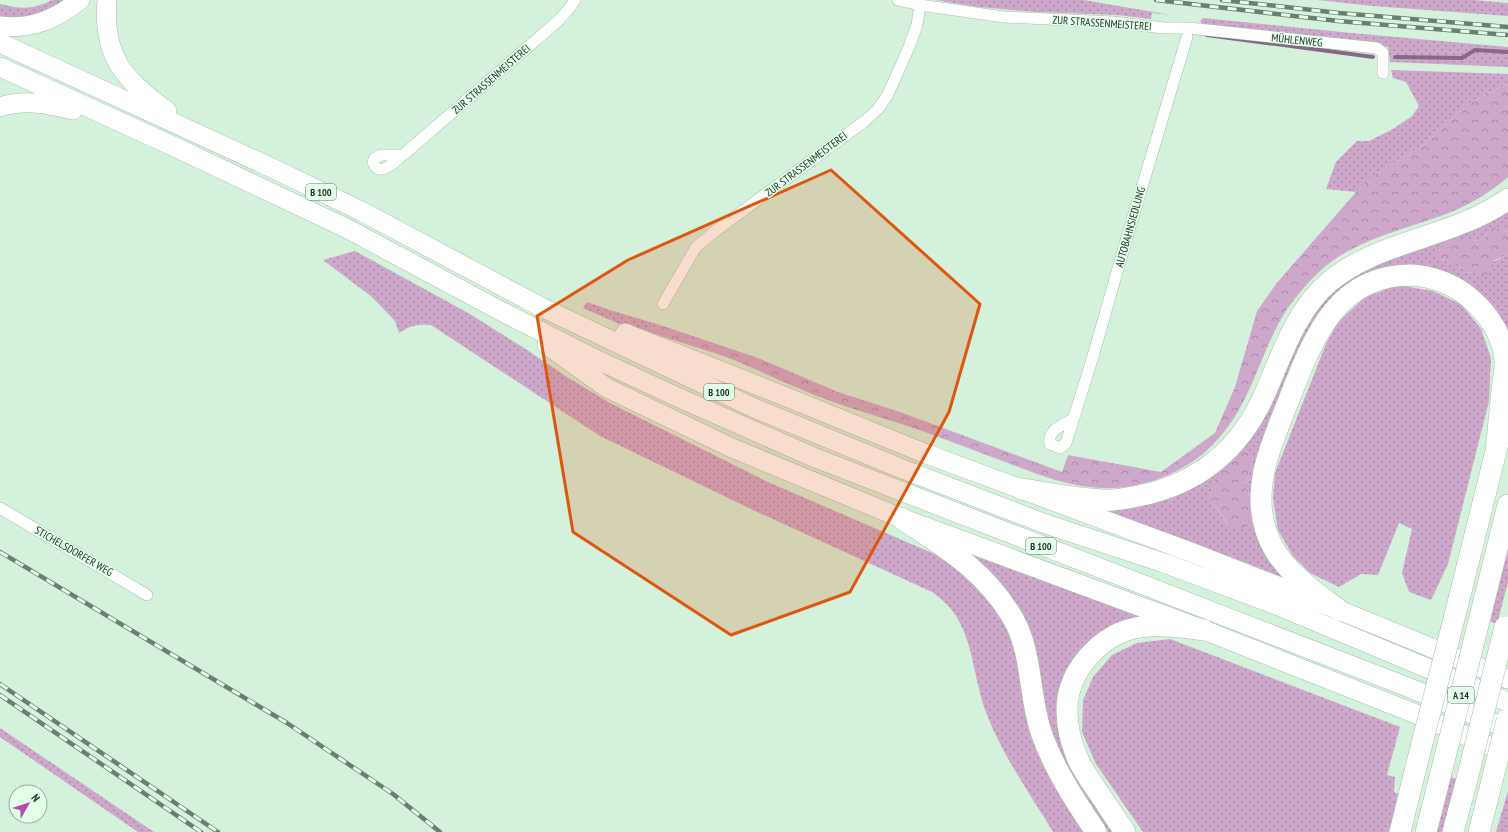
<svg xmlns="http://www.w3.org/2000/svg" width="1508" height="832" font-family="'PT Sans Narrow',sans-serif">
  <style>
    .grass { fill: url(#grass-dots) }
    .forest { fill: url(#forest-crowns) }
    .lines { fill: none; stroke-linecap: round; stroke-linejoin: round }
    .stream { stroke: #876886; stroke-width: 4 }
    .minor-casing { stroke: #a4c0ab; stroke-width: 12 }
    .trunk-casing { stroke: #a4c0ab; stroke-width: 20 }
    .motorway-casing { stroke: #a4c0ab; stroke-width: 22 }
    .minor { stroke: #fff; stroke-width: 11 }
    .trunk { stroke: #fff; stroke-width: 19 }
    .motorway { stroke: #fff; stroke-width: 21 }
    .rail-casing { stroke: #6c7e71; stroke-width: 4.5 }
    .rail { stroke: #e2ffe9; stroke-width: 3; stroke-dasharray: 9; stroke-linecap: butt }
    .motorway-bridge-casing { stroke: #a4c0ab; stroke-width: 22; stroke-linecap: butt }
    .motorway-bridge { stroke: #fff; stroke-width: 21 }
    .marked { fill: #de570e; fill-opacity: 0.2; stroke: #de570e; stroke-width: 3; stroke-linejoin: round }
    .labels { text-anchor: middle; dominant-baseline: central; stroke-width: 3; stroke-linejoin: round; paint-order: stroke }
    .shield { fill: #e2ffe9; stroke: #607064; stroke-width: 1 }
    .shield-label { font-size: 10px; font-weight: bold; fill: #28332b }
    .street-label { font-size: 11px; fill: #28332b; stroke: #e2ffe9 }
  </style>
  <defs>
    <pattern id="grass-dots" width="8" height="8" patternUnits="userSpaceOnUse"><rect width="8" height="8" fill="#cea8cb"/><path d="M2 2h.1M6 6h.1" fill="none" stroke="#a789a5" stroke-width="1.8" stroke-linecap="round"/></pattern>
    <pattern id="forest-crowns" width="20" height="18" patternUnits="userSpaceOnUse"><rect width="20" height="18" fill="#cea8cb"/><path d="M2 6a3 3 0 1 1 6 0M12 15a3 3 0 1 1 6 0" fill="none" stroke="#a789a5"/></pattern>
  </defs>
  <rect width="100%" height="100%" fill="#d4f1dc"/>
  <path class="grass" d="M 52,0 L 73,0 L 52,14 L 0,21 L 0,4 C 20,9 33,10 52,0 Z
    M 935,0 L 1084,0 L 1171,15 L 1152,13 L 1151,19 L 1117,15 L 1036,12 L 978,7 Z
    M 1318,0 L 1473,0 L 1508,3 L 1508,16 L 1373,6 Z
    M 1203,18 L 1351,33 L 1508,47 L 1508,67 L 1390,62 L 1388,47 L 1204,25 L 1200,21 Z
    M 1391,70 L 1508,74 L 1508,84 L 1500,87 L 1467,105 L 1426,143 L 1373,176 L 1356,192 L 1326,189 L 1336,162 L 1357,141 L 1369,141 L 1393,129 L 1412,116 L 1419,106 L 1406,82 L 1393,78 Z
    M 1508,206 L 1508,232 L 1503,229 L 1487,235 L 1484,239 L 1472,241 L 1449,241 L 1442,260 C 1452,263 1460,265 1467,273 L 1474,272 L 1508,254 L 1508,346 L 1450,278 L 1343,294 L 1253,501 L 1245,485 L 1253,460 L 1242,447 L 1312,313 L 1345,280 Z
    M 355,251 L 470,314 L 524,348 L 567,377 L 610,403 L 768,482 L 939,556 L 970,577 L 997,610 L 1006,626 L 1090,832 L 1053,832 C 1030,794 1003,756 987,715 C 974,682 974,642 954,613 C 948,604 940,598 932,592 L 753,510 L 600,436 L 431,325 C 416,324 412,325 399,333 L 395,321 L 372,297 L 323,260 Z
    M 1398,285 L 1433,291 L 1462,305 L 1481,329 L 1491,358 L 1489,401 L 1448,564 L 1431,600 L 1409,592 L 1402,573 L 1412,529 L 1399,523 L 1378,575 L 1361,574 L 1339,587 L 1310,573 L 1293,556 L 1278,530 L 1273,499 L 1275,473 L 1326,344 L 1338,322 L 1365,297 Z
    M 587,302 L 610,310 L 660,325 L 642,334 L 583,308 Z
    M 1214,475 C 1215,483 1214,489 1209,496 L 1227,524 L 1252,515 L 1288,580 L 1265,570 L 1105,511 L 1107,509 C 1151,505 1177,500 1214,475 Z
    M 1508,547 L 1508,582 L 1497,624 L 1489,621 Z
    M 970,552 L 1155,618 L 1114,629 L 1062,712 L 1120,832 L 1108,832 L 1066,765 L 1055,743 L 1047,719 L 1037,666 L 969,555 Z
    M 1170,639 L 1400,727 L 1387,775 L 1395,777 L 1394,792 L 1399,794 L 1389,832 L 1143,832 L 1096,764 L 1082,732 L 1083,700 L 1093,677 L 1112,655 L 1137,643 Z
    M 0,728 L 154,832 L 138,832 L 0,737 Z
    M 1449,776 L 1458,780 L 1445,832 L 1435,832 Z
    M 1508,791 L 1508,832 L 1496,832 Z"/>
  <path class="forest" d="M 1508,84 L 1508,177 C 1490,193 1469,205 1446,214 C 1404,230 1356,239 1321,270 C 1308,282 1297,295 1287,309 C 1256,358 1252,410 1206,451 C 1180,475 1137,490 1102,488 C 1069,487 1039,475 1008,463 C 984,454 960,445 936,436 C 902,423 867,414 833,402 C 800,390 767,374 734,360 C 705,349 675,341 646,331 L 660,325 L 758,358 L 838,392 L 900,412 L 1062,472 L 1068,455 L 1161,472 L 1215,433 L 1235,387 L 1257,311 L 1276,284 L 1356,192 L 1373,176 L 1426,143 L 1467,105 L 1500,87 Z
    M 1491,228 L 1503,229 L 1508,232 L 1508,254 L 1493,261 L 1493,267 L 1487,275 L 1480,277 L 1474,272 L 1467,273 C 1458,263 1446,263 1436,256 L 1435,250 L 1449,241 L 1472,241 L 1484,239 L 1487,235 Z
    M 1242,447 L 1252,457 L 1253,460 L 1245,485 C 1252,499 1258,510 1248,526 L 1239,529 L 1231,529 L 1213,502 L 1211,501 L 1209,496 C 1214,489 1215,483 1214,475 Z"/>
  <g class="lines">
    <path class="stream" d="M 1207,35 L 1373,57
      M 1395,57 L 1462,58 L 1475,50 L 1508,52"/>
    <defs>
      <path id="minor" d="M 898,0 L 920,5 L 1004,17 L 1113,22 L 1164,28 L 1188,28 L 1377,48 L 1383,53 L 1383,73
        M 403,155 L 381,155 L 375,158 L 373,162 C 379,179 394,162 403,155 L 558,21 L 569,9 L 575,0
        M 663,304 L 696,247 L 714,232 L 865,121 L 878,109 L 887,96 L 894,81 L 909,47 L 917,25 L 920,5
        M 1073,419 C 1063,425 1047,430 1050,444 L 1060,448 L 1066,443 L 1094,353 L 1125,244 L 1187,37
        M 0,508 L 147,595"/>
      <path id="trunk" d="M 107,0 C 102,56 124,80 167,111
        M 0,26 C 31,30 56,19 80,0
        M 0,43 L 272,168 L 361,211 L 541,307 L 754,408 L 900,468 L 1043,523 L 1164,563 L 1279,606 L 1508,702
        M 0,67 L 177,148 L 348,229 L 495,308 L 589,356 L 675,396 L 813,457 L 1410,688 L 1508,729
        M 0,107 C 25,99 49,104 73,110
        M 625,333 L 779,394 L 924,453 L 1193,553 L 1339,610 L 1508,679
        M 547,345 L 607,388 L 732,448 L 901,518 L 1204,630 L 1287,663 L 1411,712 L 1508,754"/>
      <path id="motorway" d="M 1021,489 C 1049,493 1076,499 1104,500 C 1115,501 1127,498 1138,496 C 1199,484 1242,448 1266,391 C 1282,354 1297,309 1329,282 C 1381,239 1454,238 1508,199
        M 901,518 C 945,548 982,568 1011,615 C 1033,650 1028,693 1041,732 C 1053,767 1075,801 1096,832
        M 1457,607 L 1499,439
        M 1339,610 C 1310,588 1278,568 1266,531 C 1251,486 1272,443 1288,402 C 1312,342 1334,275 1411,275 C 1433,276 1456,285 1472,300 C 1488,314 1504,337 1505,360 C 1506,369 1503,380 1502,390 C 1500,411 1498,432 1496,453
        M 1480,617 L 1508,505
        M 1125,832 C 1115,818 1106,803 1096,789 C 1089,779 1082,769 1077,757 C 1071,743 1067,726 1067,710 C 1067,670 1102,633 1140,627 C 1161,624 1183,627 1204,630
        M 1400,832 L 1417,763
        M 1426,832 L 1441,773
        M 1453,832 L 1466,783
        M 1479,832 L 1489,793"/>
    </defs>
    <use href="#minor" class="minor-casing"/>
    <use href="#trunk" class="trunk-casing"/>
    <use href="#motorway" class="motorway-casing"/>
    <use href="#minor" class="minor"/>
    <use href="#trunk" class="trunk"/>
    <use href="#motorway" class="motorway"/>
    <defs>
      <path id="rail" d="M 1156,0 L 1338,21 L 1508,35
        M 1222,0 L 1339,13 L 1508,27
        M 0,552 L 287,723 L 393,794 L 440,832
        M 0,684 L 218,832
        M 0,695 L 201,832"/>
    </defs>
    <use href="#rail" class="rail-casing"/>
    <use href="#rail" class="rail"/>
    <defs>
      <path id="motorway-bridge" d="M 1417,763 L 1457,607
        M 1441,773 L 1480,617
        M 1466,783 L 1505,627
        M 1489,793 L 1507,720"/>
    </defs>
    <use href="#motorway-bridge" class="motorway-bridge-casing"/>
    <use href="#motorway-bridge" class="motorway-bridge"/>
  </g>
  <path class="marked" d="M 831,170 L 980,304 L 949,412 L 850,592 L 731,635 L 573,532 L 537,316 L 628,260 Z"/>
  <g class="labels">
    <g class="shield">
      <rect x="306" y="184" width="30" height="16" rx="3"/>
      <rect x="704" y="384" width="30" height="16" rx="3"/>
      <rect x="1026" y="538" width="30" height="16" rx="3"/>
      <rect x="1448" y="687" width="26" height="16" rx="3"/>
    </g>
    <g class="shield-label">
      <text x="321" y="192">B 100</text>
      <text x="719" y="392">B 100</text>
      <text x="1041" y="546">B 100</text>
      <text x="1461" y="695">A 14</text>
    </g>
    <g class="street-label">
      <text transform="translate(1102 23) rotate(4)">ZUR STRASSENMEISTEREI</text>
      <text transform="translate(1297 40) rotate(6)">MÜHLENWEG</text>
      <text transform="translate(491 79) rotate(-41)">ZUR STRASSENMEISTEREI</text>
      <text transform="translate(806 164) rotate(-37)">ZUR STRASSENMEISTEREI</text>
      <text transform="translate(1130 227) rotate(-74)">AUTOBAHNSIEDLUNG</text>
      <text transform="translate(74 551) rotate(30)">STICHELSDORFER WEG</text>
    </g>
  </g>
  <g transform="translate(28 804) rotate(51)"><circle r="19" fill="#e2ffe9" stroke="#98ad9d"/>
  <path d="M0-3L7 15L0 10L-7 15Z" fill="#b54db1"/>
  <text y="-6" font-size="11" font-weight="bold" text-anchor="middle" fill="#28332b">N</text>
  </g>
</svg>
